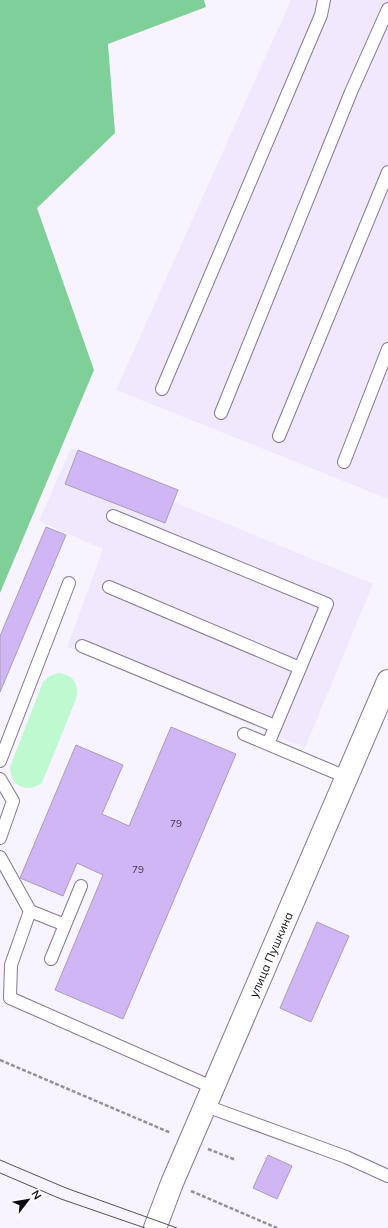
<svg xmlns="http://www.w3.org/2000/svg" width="388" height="1228" font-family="Mulish,sans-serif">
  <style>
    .built { fill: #f0e8fd }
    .green { fill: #bff9d0 }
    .forest { fill: #7ed098 }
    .building { fill: #d1b6f5; stroke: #a89eb8 }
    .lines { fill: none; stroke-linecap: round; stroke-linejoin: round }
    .lane-casing { stroke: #847992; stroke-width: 14 }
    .secondary-casing { stroke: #847992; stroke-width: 24 }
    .path { stroke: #94909a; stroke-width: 2.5; stroke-dasharray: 4 2; stroke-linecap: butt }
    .lane { stroke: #fff; stroke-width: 12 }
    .secondary { stroke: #fff; stroke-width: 22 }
    .tram { stroke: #54505a; stroke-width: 1 }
    .labels { text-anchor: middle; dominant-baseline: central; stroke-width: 4; stroke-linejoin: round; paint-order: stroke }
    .number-label { font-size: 10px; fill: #3f354c }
    .street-label { font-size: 12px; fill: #0e0a13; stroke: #fff }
  </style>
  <rect width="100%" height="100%" fill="#f8f4ff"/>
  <path class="built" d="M 291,0 L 388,0 L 388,499 L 116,390 Z
    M 71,448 L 171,490 L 167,499 L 373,584 L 305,748 L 67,647 L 103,549 L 39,521 Z"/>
  <path class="green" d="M 59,673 C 73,675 80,684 76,699 L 42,783 C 27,794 10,786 10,767 L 43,682 C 48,677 52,674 59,673 Z"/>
  <path class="forest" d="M 0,0 L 204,0 L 206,7 L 108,44 L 115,133 L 37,208 L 94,370 L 0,593 Z"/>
  <path class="building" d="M 78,450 L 178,490 L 165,523 L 65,484 Z
    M 46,527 L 66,535 L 0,692 L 0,636 Z
    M 171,727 L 236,754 L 123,1019 L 55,990 L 103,875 L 77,863 L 63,896 L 20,878 L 76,745 L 123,765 L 102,814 L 129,826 Z
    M 317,922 L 349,936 L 311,1022 L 280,1008 Z
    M 268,1155 L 292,1166 L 277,1199 L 253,1188 Z"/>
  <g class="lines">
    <defs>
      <path id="lane" d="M 162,389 L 321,15 L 324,0
        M 221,413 L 351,92 L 388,9
        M 279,436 L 388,172
        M 344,462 L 388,349
        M 113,516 L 327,604 L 268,744
        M 109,587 L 300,668
        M 82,646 L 275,726
        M 244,734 L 346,777
        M 0,761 L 69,583
        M 0,779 L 13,801 L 0,838
        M 0,857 L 30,911 L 11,965 L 10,998 L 214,1088
        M 30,911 L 65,925
        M 51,959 L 81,886
        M 206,1106 L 346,1157 L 388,1176"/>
      <g id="secondary">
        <path id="s1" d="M 155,1228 L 172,1183 L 388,681"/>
      </g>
    </defs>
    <use href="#lane" class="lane-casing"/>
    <use href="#secondary" class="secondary-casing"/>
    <path class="path" d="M 0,1060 L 171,1133
      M 208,1149 L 236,1160
      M 191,1191 L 277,1228"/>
    <use href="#lane" class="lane"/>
    <use href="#secondary" class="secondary"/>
    <path class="tram" d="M 0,1160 L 66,1188 L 177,1228
      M 0,1173 L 61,1199 L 145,1228"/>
  </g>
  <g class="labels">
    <g class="number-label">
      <text x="176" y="823">79</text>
      <text x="138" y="869">79</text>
    </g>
    <g class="street-label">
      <text stroke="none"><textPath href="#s1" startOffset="297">улица Пушкина</textPath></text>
    </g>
  </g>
  <g transform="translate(28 1200) rotate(59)" stroke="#ffffff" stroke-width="3" paint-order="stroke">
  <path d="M0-3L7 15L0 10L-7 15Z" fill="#0e0a13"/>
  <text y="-6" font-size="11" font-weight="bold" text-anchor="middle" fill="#0e0a13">N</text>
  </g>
</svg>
